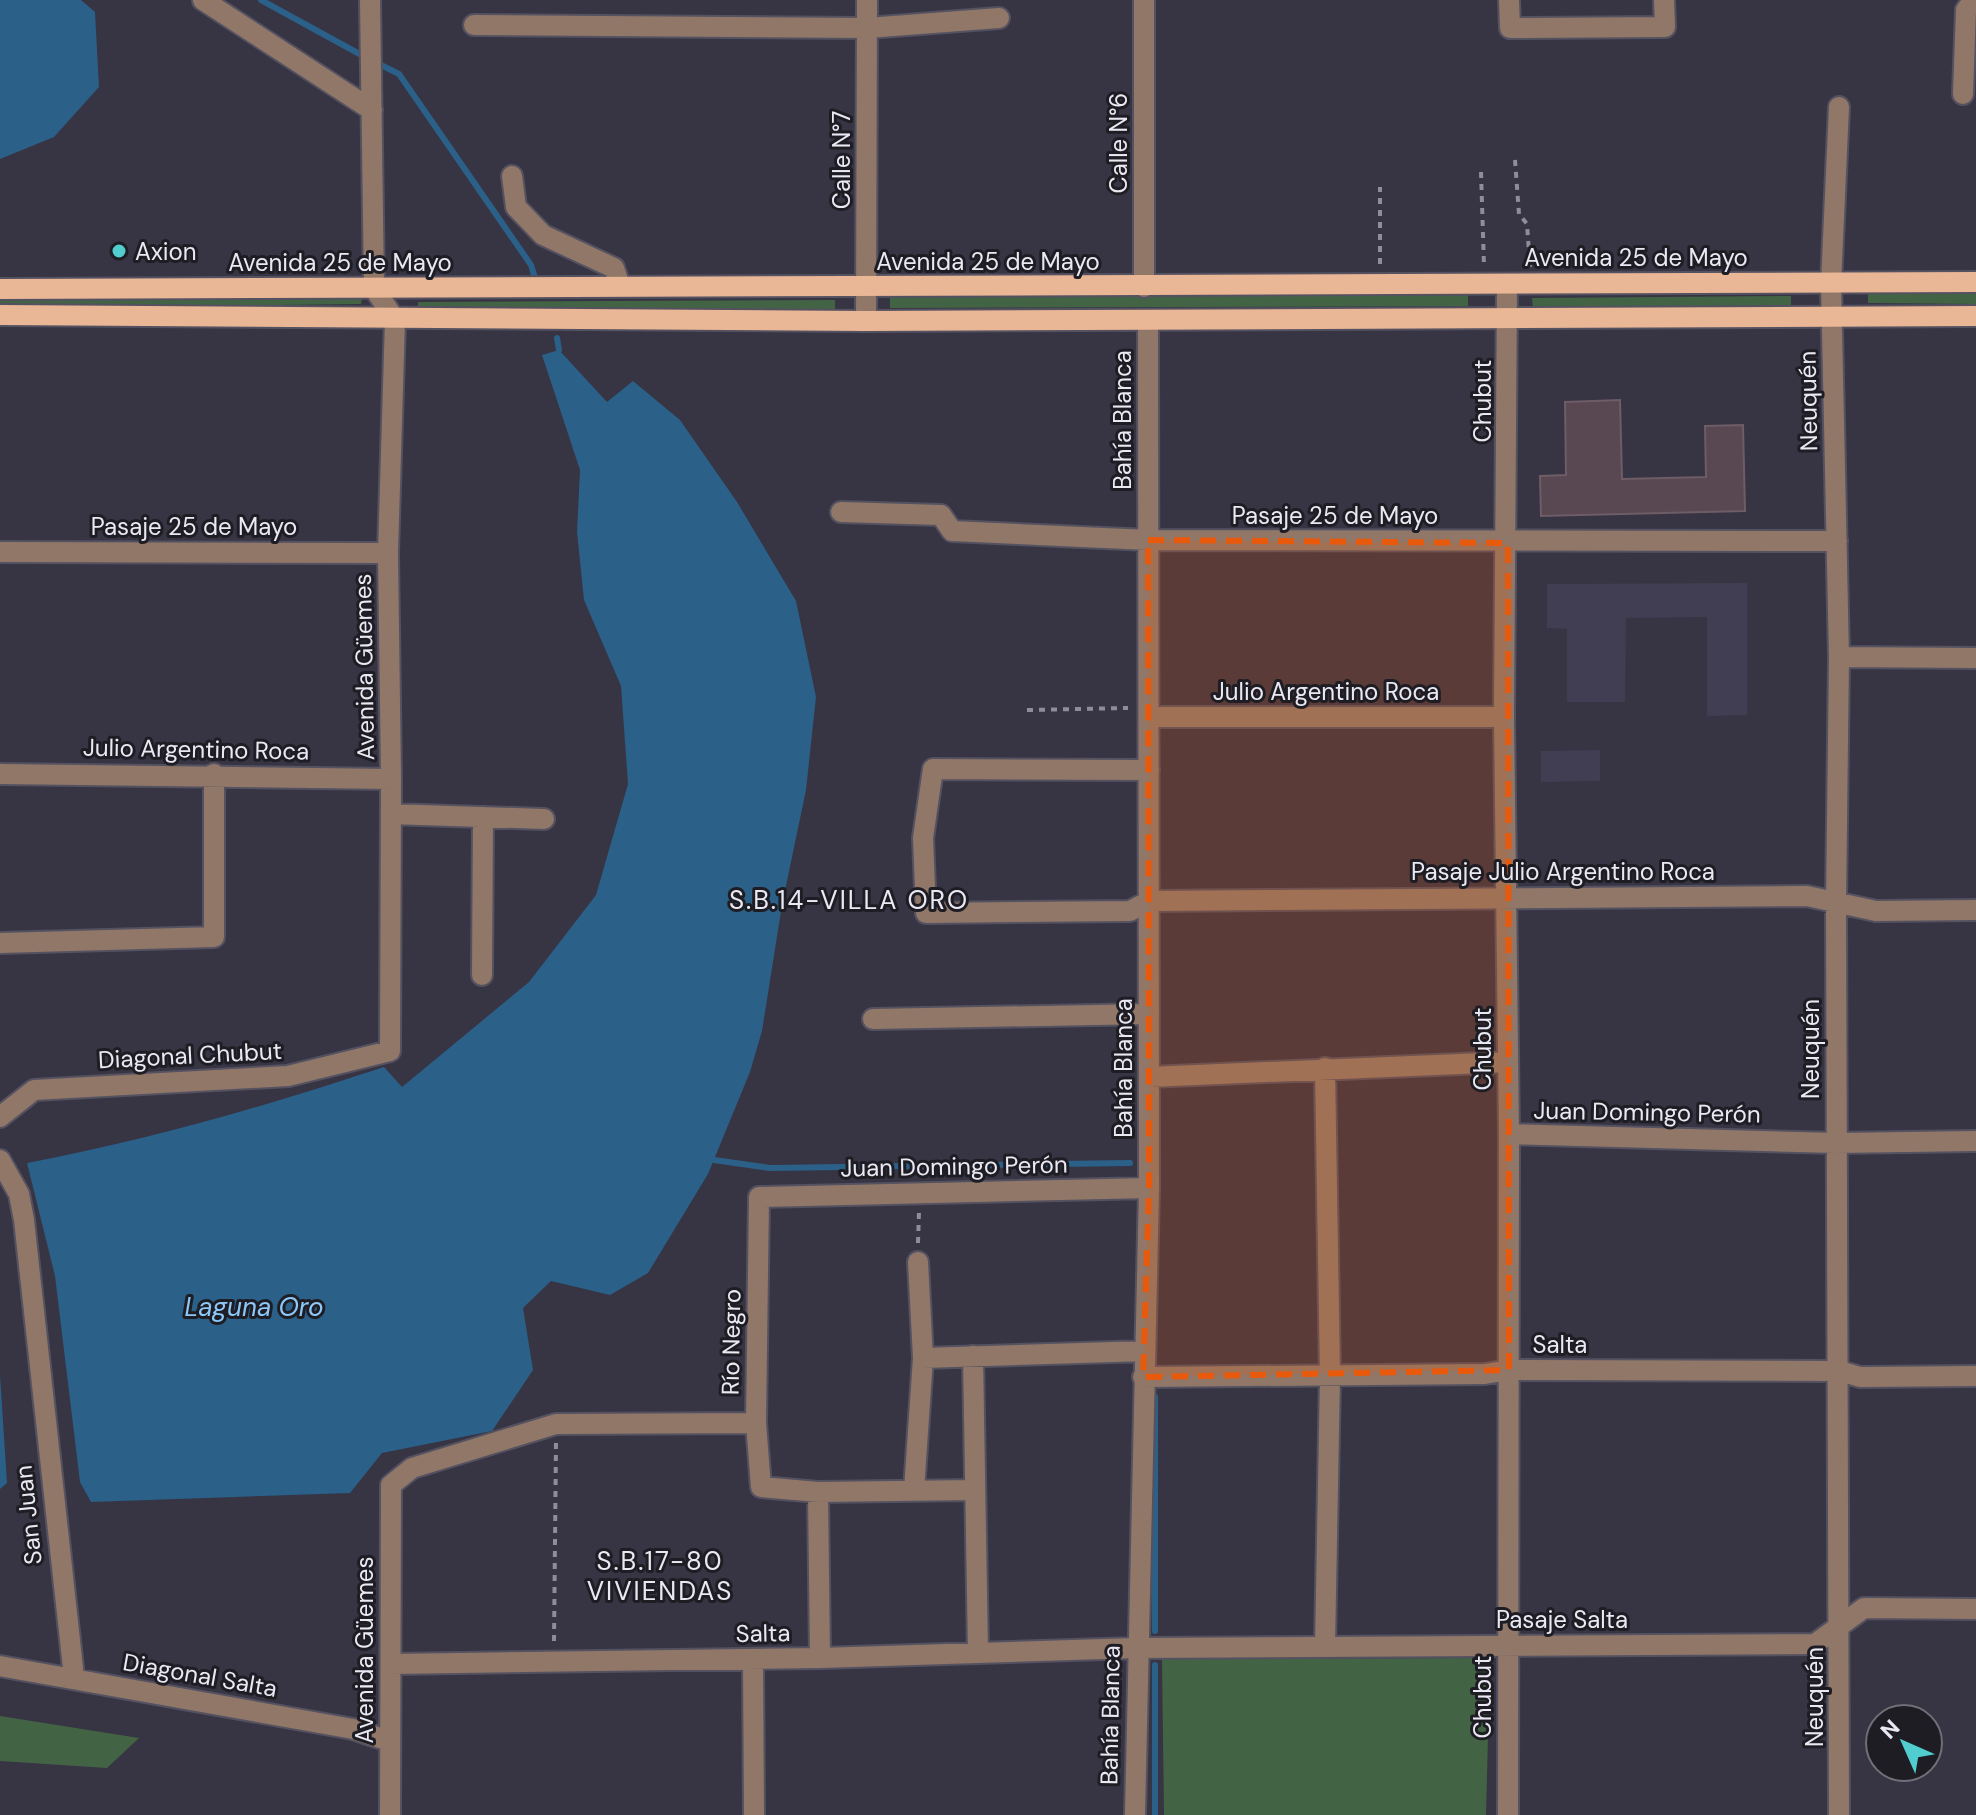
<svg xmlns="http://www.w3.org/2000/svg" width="1976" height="1815" font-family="'DM Sans',sans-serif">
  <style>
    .built { fill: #413e53 }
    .green { fill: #426444 }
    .water { fill: #2b6088 }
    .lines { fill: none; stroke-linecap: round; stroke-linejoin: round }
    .stream { stroke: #2b6088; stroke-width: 6 }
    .building { fill: #594852; stroke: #6e5c66; stroke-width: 2 }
    .minor-casing { stroke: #545160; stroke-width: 24 }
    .major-casing { stroke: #545160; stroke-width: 24 }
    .path { stroke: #8f8d9a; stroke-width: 4; stroke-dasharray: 6 6; stroke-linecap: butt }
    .minor { stroke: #907768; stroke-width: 20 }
    .major { stroke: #e9b696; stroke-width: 20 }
    .marked { fill: #e8590c; fill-opacity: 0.2; stroke: #e8590c; stroke-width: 6; stroke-dasharray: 16 10; stroke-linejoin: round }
    .poi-dot { fill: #52cdcf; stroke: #1e1d24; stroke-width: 3 }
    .labels { text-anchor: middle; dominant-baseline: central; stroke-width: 6; stroke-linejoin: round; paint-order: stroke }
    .street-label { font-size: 24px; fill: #eae9f3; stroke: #1e1d24 }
    .poi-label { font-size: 24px; fill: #eae9f3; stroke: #1e1d24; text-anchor: start }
    .neighbourhood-label { font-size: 26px; letter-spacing: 2px; fill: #eae9f3; stroke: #1e1d24 }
    .water-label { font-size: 26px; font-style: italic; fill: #8dc8fa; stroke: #1e1d24 }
  </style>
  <rect width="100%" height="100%" fill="#373444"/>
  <path class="built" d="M 1747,583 L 1747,715 L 1707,716 L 1707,617 L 1626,618 L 1625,702 L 1567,702 L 1567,629 L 1547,628 L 1547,584 Z
    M 1600,750 L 1600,781 L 1541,782 L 1541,751 Z"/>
  <path class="green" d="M 1868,293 L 1976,293 L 1976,304 L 1868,303 Z
    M 1468,295 L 1468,306 L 890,308 L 890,297 Z
    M 0,296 L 362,297 L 361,304 L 0,308 Z
    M 1791,296 L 1791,306 L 1533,309 L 1532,298 Z
    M 835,300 L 835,311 L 418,313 L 418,302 Z
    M 1490,1658 L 1486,1815 L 1164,1815 L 1162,1659 Z
    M 0,1716 L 139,1738 L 107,1768 L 0,1761 Z"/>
  <path class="water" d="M 0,0 L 81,0 L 95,12 L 99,87 L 54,137 L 0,159 Z
    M 559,350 L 607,402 L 633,381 L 680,420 L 737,502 L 796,601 L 816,697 L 806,790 L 782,905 L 762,1031 L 750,1072 L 708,1174 L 648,1273 L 610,1295 L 551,1281 L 523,1308 L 533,1370 L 492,1431 L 382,1453 L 350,1493 L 91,1502 L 80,1482 L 55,1276 L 27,1163 C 149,1140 266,1106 384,1067 L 402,1087 L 529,982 L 596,895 L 628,784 L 621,686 L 584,600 L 577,532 L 580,470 L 542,355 Z
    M 0,1375 L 7,1483 L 0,1489 Z"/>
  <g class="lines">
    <path class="stream" d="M 261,0 L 365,57
      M 375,62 L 399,74 L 531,265 L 535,278
      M 557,338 L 559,350
      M 714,1160 L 770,1168 L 1130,1163
      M 1155,1397 L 1155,1631
      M 1155,1665 L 1155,1815"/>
  </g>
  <path class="building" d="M 1620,400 L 1622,479 L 1706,477 L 1705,426 L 1743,425 L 1745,511 L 1541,516 L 1540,476 L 1566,475 L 1565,402 Z"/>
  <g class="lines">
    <defs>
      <path id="minor" d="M 203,0 L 372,110
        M 1144,0 L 1144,287
        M 1509,0 L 1510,28 L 1665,27 L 1664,0
        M 474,25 L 867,28 L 999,18
        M 1963,94 L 1966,10 L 1974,0
        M 1839,107 L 1831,283 L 1839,657 L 1836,904 L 1839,1815
        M 512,176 L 516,207 L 543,235 L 614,268 L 620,286
        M 1507,284 L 1504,717 L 1509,1134 L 1508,1815
        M 866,321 L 867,0
        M 841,512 L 941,515 L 952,531 L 1148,540 L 1837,541
        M 0,552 L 388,553
        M 1839,657 L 1976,658
        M 1149,717 L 1504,717
        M 1149,770 L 933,769 L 923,838 L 926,913 L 1130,911 L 1149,901 L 1807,896 L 1876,911 L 1976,910
        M 0,774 L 391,779
        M 391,814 L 544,819
        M 0,943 L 214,937 L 214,774
        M 482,975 L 483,817
        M 873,1019 L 1149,1014
        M 1149,1077 L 1507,1062
        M 0,1117 L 34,1090 L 288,1076 L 390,1051 L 391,779 L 388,553 L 395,320 L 374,288 L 370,0
        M 1509,1134 L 1836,1143 L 1976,1141
        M 0,1160 L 19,1194 L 24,1220 L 74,1677
        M 973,1356 L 978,1653
        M 923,1358 L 1145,1351
        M 1143,1377 L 1485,1374 L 1509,1370 L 1840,1371 L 1860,1377 L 1976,1376
        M 914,1490 L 923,1358 L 918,1262
        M 974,1490 L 818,1492 L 761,1487 L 756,1423 L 759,1197 L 1149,1188
        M 818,1492 L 820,1658
        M 1325,1646 L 1330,1376 L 1325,1068
        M 753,1659 L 754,1815
        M 391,1664 L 820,1658 L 1136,1648 L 1815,1644 L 1864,1608 L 1976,1609
        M 0,1666 L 353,1729 L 389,1741
        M 390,1815 L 391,1485 L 412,1468 L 556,1424 L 756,1423
        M 1135,1815 L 1149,1188 L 1148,320"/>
      <path id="major" d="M 0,289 L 1976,282
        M 0,315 L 866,321 L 1976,316"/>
    </defs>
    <use href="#minor" class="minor-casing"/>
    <use href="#major" class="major-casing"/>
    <path class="path" d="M 1515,160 L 1519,214 L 1527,224 L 1530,267
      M 1481,172 L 1484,266
      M 1380,264 L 1380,187
      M 1027,710 L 1128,708
      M 918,1243 L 919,1212
      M 554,1641 L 556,1442"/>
    <use href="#minor" class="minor"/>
    <use href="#major" class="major"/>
  </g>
  <path class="marked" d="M 1148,540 L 1508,543 L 1509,1370 L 1143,1377 L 1149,1188 Z"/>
  <circle class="poi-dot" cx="119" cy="251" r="8"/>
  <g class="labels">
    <g class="street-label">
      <text transform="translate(1118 143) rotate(-90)">Calle N°6</text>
      <text transform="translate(841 160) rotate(-90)">Calle N°7</text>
      <text x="1636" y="257">Avenida 25 de Mayo</text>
      <text x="988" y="261">Avenida 25 de Mayo</text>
      <text x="340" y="262">Avenida 25 de Mayo</text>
      <text transform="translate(1482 401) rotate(-90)">Chubut</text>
      <text transform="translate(1808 401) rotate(-91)">Neuquén</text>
      <text transform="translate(1122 420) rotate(-90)">Bahía Blanca</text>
      <text x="1335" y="515">Pasaje 25 de Mayo</text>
      <text x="194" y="526">Pasaje 25 de Mayo</text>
      <text transform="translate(364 667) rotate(-91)">Avenida Güemes</text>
      <text x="1326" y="691">Julio Argentino Roca</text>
      <text transform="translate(196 749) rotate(1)">Julio Argentino Roca</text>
      <text x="1563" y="871">Pasaje Julio Argentino Roca</text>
      <text transform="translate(1482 1049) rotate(-90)">Chubut</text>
      <text transform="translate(1810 1049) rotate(-90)">Neuquén</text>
      <text transform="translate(190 1055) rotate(-3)">Diagonal Chubut</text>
      <text transform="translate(1123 1068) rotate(-90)">Bahía Blanca</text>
      <text transform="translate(1647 1112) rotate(1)">Juan Domingo Perón</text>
      <text transform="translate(954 1166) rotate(-1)">Juan Domingo Perón</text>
      <text transform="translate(731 1342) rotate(-89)">Río Negro</text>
      <text x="1560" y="1344">Salta</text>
      <text transform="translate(28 1515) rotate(-96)">San Juan</text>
      <text x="1562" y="1619">Pasaje Salta</text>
      <text transform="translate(763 1633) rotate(-1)">Salta</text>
      <text transform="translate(364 1650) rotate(-90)">Avenida Güemes</text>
      <text transform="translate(200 1675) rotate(10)">Diagonal Salta</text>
      <text transform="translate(1482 1697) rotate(-90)">Chubut</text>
      <text transform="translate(1814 1697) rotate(-90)">Neuquén</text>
      <text transform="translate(1110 1715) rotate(-89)">Bahía Blanca</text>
    </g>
    <g class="poi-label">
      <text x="135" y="251">Axion</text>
    </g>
    <g class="neighbourhood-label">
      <text x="849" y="900">S.B.14-VILLA ORO</text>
      <text x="660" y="1561">S.B.17-80<tspan x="660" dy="30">VIVIENDAS</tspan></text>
    </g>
    <g class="water-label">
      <text x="254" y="1307">Laguna Oro</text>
    </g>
  </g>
  <g transform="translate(1904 1743) rotate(315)"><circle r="38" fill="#1e1d24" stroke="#706f77" stroke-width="2"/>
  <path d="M0-6L14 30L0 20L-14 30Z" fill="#52cdcf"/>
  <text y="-12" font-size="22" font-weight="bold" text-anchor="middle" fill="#eae9f3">N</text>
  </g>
</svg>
